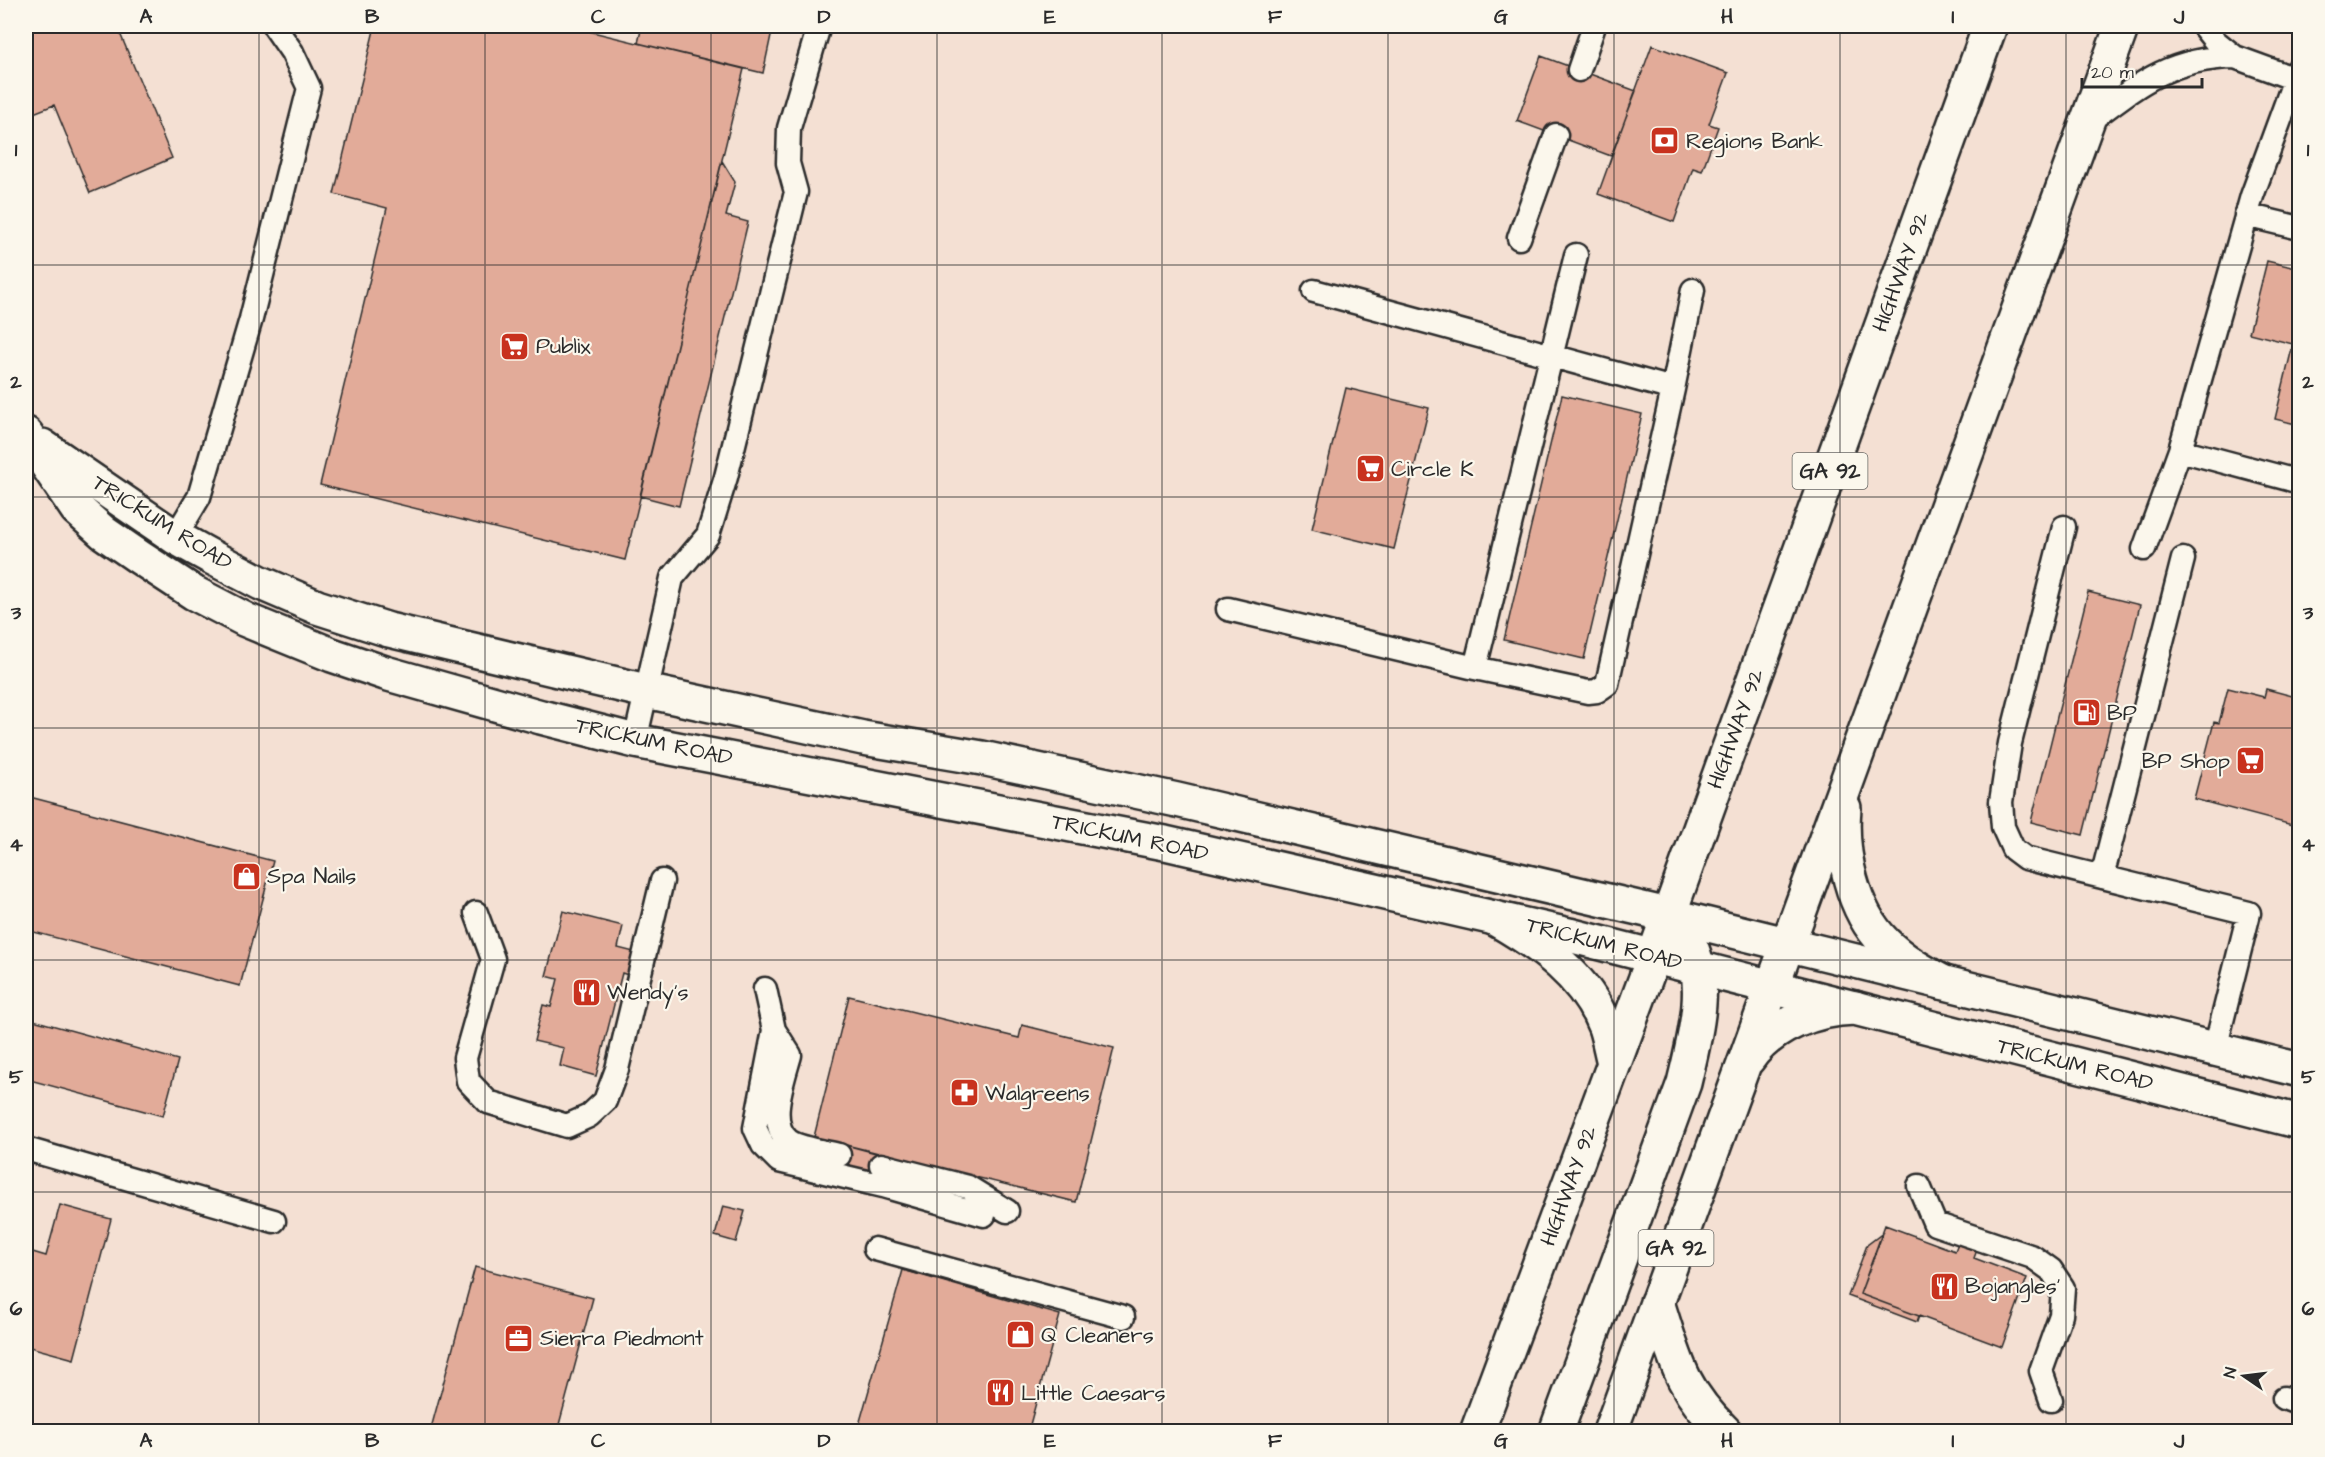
<svg xmlns="http://www.w3.org/2000/svg" width="2325" height="1457" font-family="'Architects Daughter',sans-serif">
  <style>
    .building { fill: #e2ab99; stroke: #2b2b2b; stroke-width: 1.5 }
    .lines { fill: none; stroke-linecap: round; stroke-linejoin: round }
    .service-casing { stroke: #2b2b2b; stroke-width: 27 }
    .tertiary-casing { stroke: #2b2b2b; stroke-width: 38 }
    .primary-casing { stroke: #2b2b2b; stroke-width: 38 }
    .service { stroke: #fbf7ec; stroke-width: 22 }
    .tertiary { stroke: #fbf7ec; stroke-width: 33 }
    .primary { stroke: #fbf7ec; stroke-width: 33 }
    .grid { fill: none; stroke: #2b2b2b; stroke-width: 1.5; stroke-opacity: 0.55 }
    .labels { text-anchor: middle; dominant-baseline: central; stroke-width: 4.5; stroke-linejoin: round; paint-order: stroke }
    .shield { fill: #fbf7ec; stroke: #696865; stroke-width: 1.5 }
    .shield-label { font-size: 21px; font-weight: bold; fill: #2b2b2b }
    .poi-label { font-size: 22px; fill: #2b2b2b; stroke: #fbf7ec; text-anchor: start }
    .street-label { font-size: 22px; fill: #2b2b2b; stroke: #fbf7ec }
    .neatline { fill: none; stroke: #2b2b2b; stroke-width: 2 }
    .grid-label { font-size: 20px; text-anchor: middle; font-weight: bold; fill: #2b2b2b }
  </style>
  <rect width="100%" height="100%" fill="#f4e0d3"/>
  <filter id="ink" filterUnits="userSpaceOnUse"><feTurbulence type="fractalNoise" baseFrequency=".0167" numOctaves="2"/><feDisplacementMap in="SourceGraphic" scale="12" xChannelSelector="R" yChannelSelector="G"/><feConvolveMatrix kernelMatrix="1 2 1 2 8 2 1 2 1" color-interpolation-filters="sRGB"/></filter>
  <g filter="url(#ink)">
    <path class="building" d="M 26,26 L 117,26 L 172,158 L 90,193 L 54,105 L 26,116 Z
      M 375,26 L 568,26 L 744,69 L 625,560 L 320,485 L 387,208 L 334,194 Z
      M 642,26 L 773,26 L 763,73 L 638,43 Z
      M 1652,45 L 1728,73 L 1709,124 L 1718,127 L 1702,171 L 1693,168 L 1674,222 L 1598,194 Z
      M 1541,56 L 1636,91 L 1611,156 L 1517,121 Z
      M 722,161 L 735,182 L 726,216 L 748,222 L 679,506 L 640,496 Z
      M 2267,261 L 2300,269 L 2300,425 L 2275,419 L 2293,344 L 2249,333 Z
      M 1346,388 L 1429,408 L 1394,549 L 1312,529 Z
      M 1562,395 L 1642,414 L 1584,659 L 1504,640 Z
      M 2088,592 L 2140,605 L 2083,835 L 2031,822 Z
      M 2228,688 L 2264,697 L 2266,689 L 2300,698 L 2300,827 L 2194,799 L 2214,722 L 2219,723 Z
      M 26,739 L 31,741 L 26,763 Z
      M 26,796 L 273,861 L 240,986 L 26,930 Z
      M 563,911 L 623,926 L 618,948 L 634,952 L 628,975 L 622,973 L 596,1076 L 560,1066 L 564,1048 L 534,1041 L 543,1005 L 551,1007 L 558,979 L 546,976 Z
      M 849,996 L 1019,1038 L 1022,1025 L 1114,1048 L 1076,1202 L 814,1137 Z
      M 26,1018 L 178,1060 L 163,1116 L 26,1079 Z
      M 842,1144 L 883,1155 L 875,1186 L 834,1175 Z
      M 60,1205 L 111,1219 L 74,1359 L 26,1346 L 26,1250 L 46,1256 Z
      M 723,1206 L 745,1211 L 736,1242 L 715,1236 Z
      M 1885,1225 L 1955,1251 L 1958,1243 L 1977,1250 L 1974,1258 L 2027,1278 L 2002,1347 L 1860,1294 Z
      M 1883,1233 L 1860,1294 L 1919,1316 L 1917,1322 L 1848,1296 L 1867,1245 Z
      M 475,1267 L 593,1298 L 557,1432 L 430,1432 Z
      M 903,1270 L 1060,1315 L 1028,1432 L 857,1432 Z"/>
    <g class="lines">
      <defs>
        <path id="service" d="M 2235,57 L 2295,79 L 2300,66
          M 1579,70 L 1594,26
          M 2088,122 C 2139,84 2169,58 2235,57 L 2215,41 L 2203,26
          M 2246,215 L 2300,228
          M 1519,238 L 1556,135
          M 1314,291 L 1673,389
          M 2180,450 L 2300,482
          M 2064,527 L 2010,743 L 2001,802 L 2003,827 L 2013,849 L 2025,858 L 2249,913 L 2215,1049
          M 175,537 L 199,497 L 251,319 L 309,88 L 292,52 L 274,26
          M 2144,549 L 2180,450 L 2252,196 L 2295,79 L 2300,81
          M 1228,609 L 1475,668 L 1576,255
          M 1475,668 L 1588,692 L 1597,691 L 1607,684 L 1673,389 L 1693,290
          M 635,741 L 672,578 L 708,535 L 726,477 L 796,192 L 788,163 L 789,128 L 819,26
          M 2102,877 L 2183,559
          M 476,913 L 493,959 L 465,1058 L 468,1081 L 488,1102 L 567,1126 L 589,1116 L 605,1101 L 617,1069 L 662,881
          M 765,989 L 774,1030 L 755,1128 L 763,1145 L 779,1161 L 883,1186 L 984,1215
          M 774,1030 L 790,1055 C 784,1078 766,1124 789,1141 C 798,1148 827,1152 839,1155
          M 26,1149 L 274,1221
          M 881,1165 L 968,1187 L 1007,1211
          M 1919,1186 L 1935,1224 L 2033,1257 L 2051,1270 L 2063,1288 L 2061,1315 L 2041,1371 L 2051,1400
          M 875,1249 L 1123,1317
          M 2284,1398 L 2300,1404"/>
        <path id="tertiary" d="M 26,434 L 77,509 L 104,533 L 139,557 L 194,593 L 246,620 L 332,655 L 385,673 L 541,717 L 635,741 L 1165,843 L 1569,935 L 2300,1122
          M 42,446 L 175,537 L 213,558 L 261,583 L 317,607 L 389,630 L 646,691 L 863,738 L 982,758 L 1177,800 L 1668,915 L 2300,1070"/>
        <path id="primary" d="M 1844,808 C 1840,853 1852,910 1885,943 C 1902,960 1922,971 1942,982
          M 1494,918 C 1541,945 1585,975 1605,1027 C 1609,1039 1611,1052 1614,1063
          M 1748,1059 C 1772,1025 1815,1009 1855,1008
          M 1657,1302 C 1675,1358 1680,1389 1725,1432
          M 1477,1432 L 1654,956 L 1990,26
          M 1556,1432 L 1684,1083 C 1694,1041 1711,981 1688,941 C 1683,932 1674,923 1668,915
          M 1610,1432 L 2122,26"/>
      </defs>
      <use href="#service" class="service-casing"/>
      <use href="#tertiary" class="tertiary-casing"/>
      <use href="#primary" class="primary-casing"/>
      <use href="#service" class="service"/>
      <use href="#tertiary" class="tertiary"/>
      <use href="#primary" class="primary"/>
    </g>
  </g>
  <path class="grid" d="M 259,26 L 259,1432M 485,26 L 485,1432M 711,26 L 711,1432M 937,26 L 937,1432M 1162,26 L 1162,1432M 1388,26 L 1388,1432M 1614,26 L 1614,1432M 1840,26 L 1840,1432M 2066,26 L 2066,1432M 26,265 L 2300,265M 26,497 L 2300,497M 26,728 L 2300,728M 26,960 L 2300,960M 26,1192 L 2300,1192"/>
  <defs>
    <symbol id="bank-square" viewBox="-11 -11 22 22"><rect x="-9" y="-9" width="18" height="18" rx="4" fill="#c8321e" stroke="#fbf7ec"/><path d="M-6-4H6V4H-6ZM0-2.3a2.3 2.3 0 1 0 0 4.6a2.3 2.3 0 1 0 0-4.6Z" fill="#fff"/></symbol>
    <symbol id="supermarket-square" viewBox="-11 -11 22 22"><rect x="-9" y="-9" width="18" height="18" rx="4" fill="#c8321e" stroke="#fbf7ec"/><path d="M-6-5.5h2.5l.6 2H6L4.5 2H-2.5L-4.4-4H-6ZM-1.5 3.2a1.3 1.3 0 1 0 .1 0ZM3 3.2a1.3 1.3 0 1 0 .1 0Z" fill="#fff"/></symbol>
    <symbol id="fuel-square" viewBox="-11 -11 22 22"><rect x="-9" y="-9" width="18" height="18" rx="4" fill="#c8321e" stroke="#fbf7ec"/><path d="M-5.5-6h7V0h2V4h1.3V-2.5L3-4.5l.8-.8L6-3V5H2.5V1h-1V6h-7ZM-4.2-4.7v3.2H.2V-4.7Z" fill="#fff"/></symbol>
    <symbol id="shop-square" viewBox="-11 -11 22 22"><rect x="-9" y="-9" width="18" height="18" rx="4" fill="#c8321e" stroke="#fbf7ec"/><path d="M-5-2.5h2.3a2.7 3.5 0 0 1 5.4 0H5L5.5 6h-11ZM-1.5-2.5h3a1.5 2.3 0 0 0-3 0Z" fill="#fff"/></symbol>
    <symbol id="restaurant-square" viewBox="-11 -11 22 22"><rect x="-9" y="-9" width="18" height="18" rx="4" fill="#c8321e" stroke="#fbf7ec"/><path d="M-5-6h1v4h1v-4h1v4h1v-4h1v5L-1.5 .5V6h-2V.5L-5-1ZM5-6V6H3V1.5H1.5Q1.5-4 5-6Z" fill="#fff"/></symbol>
    <symbol id="pharmacy-square" viewBox="-11 -11 22 22"><rect x="-9" y="-9" width="18" height="18" rx="4" fill="#c8321e" stroke="#fbf7ec"/><path d="M-2-6h4v4h4v4h-4v4h-4v-4h-4v-4h4Z" fill="#fff"/></symbol>
    <symbol id="office-square" viewBox="-11 -11 22 22"><rect x="-9" y="-9" width="18" height="18" rx="4" fill="#c8321e" stroke="#fbf7ec"/><path d="M-6-3h4V-5.5h4V-3h4V5H-6ZM-1-4.5V-3h2v-1.5ZM-6 0V1H6V0Z" fill="#fff"/></symbol>
  </defs>
  <g fill-rule="evenodd">
    <use href="#bank-square" x="1648" y="124" width="33" height="33"/>
    <use href="#supermarket-square" x="498" y="330" width="33" height="33"/>
    <use href="#supermarket-square" x="1354" y="452" width="33" height="33"/>
    <use href="#fuel-square" x="2070" y="696" width="33" height="33"/>
    <use href="#supermarket-square" x="2234" y="744" width="33" height="33"/>
    <use href="#shop-square" x="230" y="860" width="33" height="33"/>
    <use href="#restaurant-square" x="570" y="976" width="33" height="33"/>
    <use href="#pharmacy-square" x="948" y="1076" width="33" height="33"/>
    <use href="#restaurant-square" x="1928" y="1270" width="33" height="33"/>
    <use href="#shop-square" x="1004" y="1318" width="33" height="33"/>
    <use href="#office-square" x="502" y="1322" width="33" height="33"/>
    <use href="#restaurant-square" x="984" y="1376" width="33" height="33"/>
  </g>
  <g class="labels">
    <g class="shield">
      <rect x="1792.5" y="453" width="75" height="36" rx="4.5"/>
      <rect x="1638.5" y="1230" width="75" height="36" rx="4.5"/>
    </g>
    <g class="shield-label">
      <text x="1830" y="471">GA 92</text>
      <text x="1676" y="1248">GA 92</text>
    </g>
    <g class="poi-label">
      <text x="1686" y="141">Regions Bank</text>
      <text x="536" y="346">Publix</text>
      <text x="1391" y="469">Circle K</text>
      <text x="2107" y="713">BP</text>
      <text x="2230" y="761" text-anchor="end">BP Shop</text>
      <text x="267" y="876">Spa Nails</text>
      <text x="607" y="992">Wendy's</text>
      <text x="985" y="1093">Walgreens</text>
      <text x="1965" y="1286">Bojangles'</text>
      <text x="1041" y="1335">Q Cleaners</text>
      <text x="540" y="1338">Sierra Piedmont</text>
      <text x="1021" y="1393">Little Caesars</text>
    </g>
    <g class="street-label">
      <text transform="translate(1901 272) rotate(-70)">HIGHWAY 92</text>
      <text transform="translate(162 523) rotate(32)">TRICKUM ROAD</text>
      <text transform="translate(1736 729) rotate(-70)">HIGHWAY 92</text>
      <text transform="translate(654 742) rotate(12)">TRICKUM ROAD</text>
      <text transform="translate(1130 838) rotate(12)">TRICKUM ROAD</text>
      <text transform="translate(1604 944) rotate(14)">TRICKUM ROAD</text>
      <text transform="translate(2075 1065) rotate(14)">TRICKUM ROAD</text>
      <text transform="translate(1569 1186) rotate(-70)">HIGHWAY 92</text>
    </g>
  </g>
  <rect width="2325" height="1457" fill="none" stroke="#fbf7ec" stroke-width="66"/>
  <g transform="translate(2244 1376) rotate(284)" stroke="#fbf7ec" stroke-width="4.5" paint-order="stroke">
  <path d="M0-4.5L10 22L0 15L-10 22Z" fill="#2b2b2b"/>
  <text y="-9" font-size="16" font-weight="bold" text-anchor="middle" fill="#2b2b2b">N</text>
  </g>
  <path d="M2082 78v9h120v-9" fill="none" stroke="#2b2b2b" stroke-width="3"/>
  <text x="2091" y="78" font-size="18" fill="#2b2b2b" stroke="#fbf7ec" stroke-width="4.5" paint-order="stroke">20 m</text>
  <rect x="33" y="33" width="2259" height="1391" class="neatline"/>
  <g class="grid-label">
    <text x="146" y="23">A</text>
    <text x="372" y="23">B</text>
    <text x="598" y="23">C</text>
    <text x="824" y="23">D</text>
    <text x="1050" y="23">E</text>
    <text x="1275" y="23">F</text>
    <text x="1501" y="23">G</text>
    <text x="1727" y="23">H</text>
    <text x="1953" y="23">I</text>
    <text x="2179" y="23">J</text>
    <text x="16" y="156">1</text>
    <text x="2308" y="156">1</text>
    <text x="16" y="388">2</text>
    <text x="2308" y="388">2</text>
    <text x="16" y="619">3</text>
    <text x="2308" y="619">3</text>
    <text x="16" y="851">4</text>
    <text x="2308" y="851">4</text>
    <text x="16" y="1083">5</text>
    <text x="2308" y="1083">5</text>
    <text x="16" y="1315">6</text>
    <text x="2308" y="1315">6</text>
    <text x="146" y="1447">A</text>
    <text x="372" y="1447">B</text>
    <text x="598" y="1447">C</text>
    <text x="824" y="1447">D</text>
    <text x="1050" y="1447">E</text>
    <text x="1275" y="1447">F</text>
    <text x="1501" y="1447">G</text>
    <text x="1727" y="1447">H</text>
    <text x="1953" y="1447">I</text>
    <text x="2179" y="1447">J</text>
  </g>
</svg>
